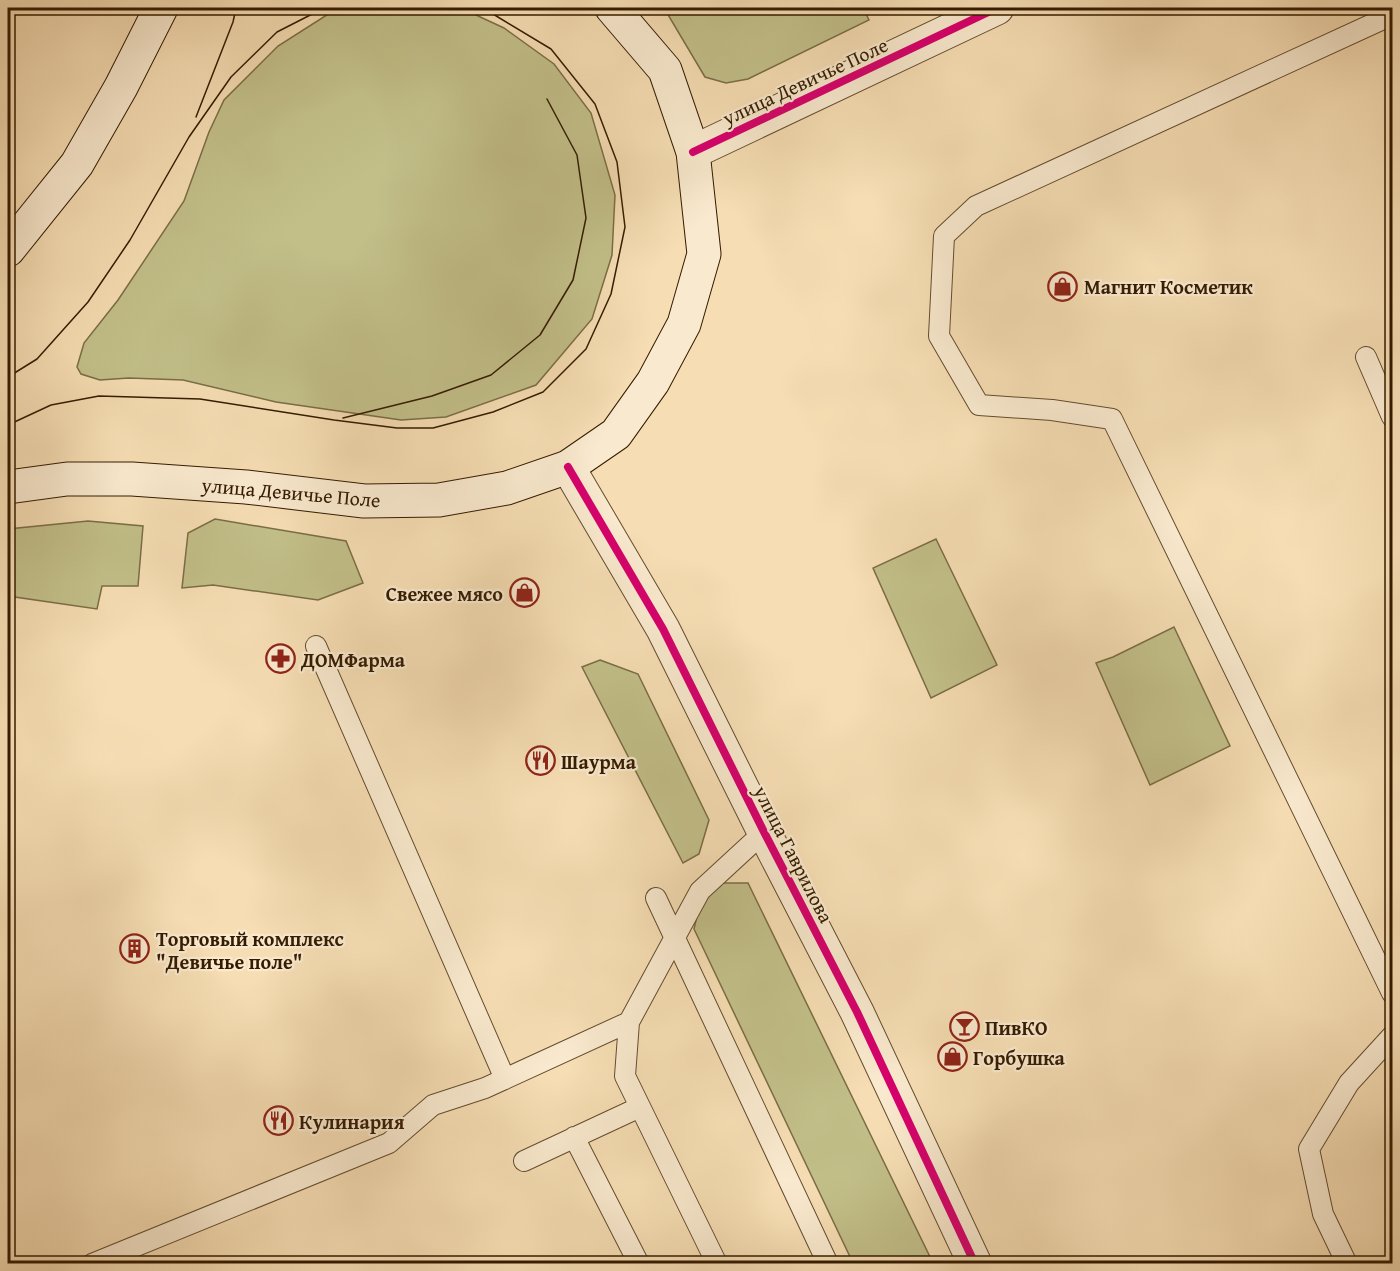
<svg xmlns="http://www.w3.org/2000/svg" width="1400" height="1271" font-family="'Gentium Book Plus',serif">
  <style>
    .green { fill: #c2bf89; stroke: #7b6d45; stroke-width: 1.5 }
    .lines { fill: none; stroke-linecap: round; stroke-linejoin: round }
    .service-casing { stroke: #644c2e; stroke-width: 22 }
    .minor-casing { stroke: #644c2e; stroke-width: 35 }
    .tertiary-casing { stroke: #644c2e; stroke-width: 35 }
    .secondary-casing { stroke: #341b01; stroke-width: 35 }
    .service { stroke: #f9e9ce; stroke-width: 20 }
    .minor { stroke: #f9e9ce; stroke-width: 33 }
    .tertiary { stroke: #f9e9ce; stroke-width: 33 }
    .secondary { stroke: #f9e9ce; stroke-width: 33 }
    .tram { stroke: #341b01; stroke-width: 1.5 }
    .cycleway-casing { stroke: #f9e9ce; stroke-width: 11 }
    .cycleway { stroke: #d6006c; stroke-width: 8 }
    .labels { text-anchor: middle; dominant-baseline: central; stroke-width: 4.5; stroke-linejoin: round; paint-order: stroke }
    .street-label { font-size: 20px; fill: #341b01; stroke: #f9e9ce }
    .poi-label { font-size: 20px; font-weight: bold; fill: #341b01; stroke: #f9e9ce; text-anchor: start }
  </style>
  <rect width="100%" height="100%" fill="#f6ddb3"/>
  <filter id="stains"><feTurbulence type="fractalNoise" baseFrequency=".00333" numOctaves="4"/><feColorMatrix values="0 0 0 0 .2 0 0 0 0 .09 0 0 0 0 .02 0 0 0 .5 -.17"/></filter>
  <radialGradient id="worn" r=".72"><stop offset=".6" stop-color="#630" stop-opacity="0"/><stop offset="1" stop-color="#630" stop-opacity=".3"/></radialGradient>
  <path class="green" d="M 347,8 L 461,8 L 504,28 L 554,64 L 591,113 L 615,195 L 612,255 L 592,319 L 536,385 L 446,417 L 401,420 L 276,402 L 183,380 L 129,378 L 100,380 L 81,374 L 77,367 L 84,343 L 118,300 L 184,201 L 209,132 L 224,100 L 278,46 L 333,11 Z
    M 664,8 L 863,8 L 869,20 L 748,79 L 726,83 L 705,77 Z
    M 215,519 L 346,541 L 363,583 L 318,600 L 213,585 L 182,588 L 188,533 Z
    M 88,521 L 143,526 L 138,586 L 102,586 L 97,609 L 8,596 L 8,529 Z
    M 936,539 L 997,665 L 931,698 L 873,568 Z
    M 1174,627 L 1230,746 L 1150,785 L 1096,663 L 1113,657 Z
    M 600,660 L 638,674 L 709,820 L 699,854 L 683,863 L 582,667 Z
    M 721,883 L 748,883 L 933,1263 L 853,1263 L 694,929 L 700,903 Z"/>
  <g class="lines">
    <defs>
      <path id="service" d="M 1392,15 L 976,206 L 944,236 L 939,336 L 979,405 L 1052,410 L 1112,419 L 1392,993
        M 1366,357 L 1392,417
        M 316,646 L 505,1079
        M 656,898 L 828,1264
        M 574,1137 L 639,1264
        M 524,1161 L 640,1107
        M 92,1264 L 389,1143 L 433,1105 L 485,1088 L 629,1022
        M 717,1264 L 625,1076 L 629,1022 L 700,891 L 764,832
        M 1347,1264 L 1323,1214 L 1309,1149 L 1349,1083 L 1392,1036"/>
      <path id="minor" d="M 568,467 L 663,629 L 764,832 L 857,1012 L 975,1264"/>
      <path id="tertiary" d="M 693,152 L 997,8"/>
      <path id="secondary" d="M 8,250 L 77,164 L 121,87 L 161,8
        M 8,487 L 67,479 L 132,479 L 246,487 L 364,501 L 439,500 L 507,488 L 568,467 L 616,434 L 653,382 L 684,324 L 704,254 L 693,152 L 665,70 L 612,8"/>
    </defs>
    <use href="#service" class="service-casing"/>
    <use href="#minor" class="minor-casing"/>
    <use href="#tertiary" class="tertiary-casing"/>
    <use href="#secondary" class="secondary-casing"/>
    <use href="#service" class="service"/>
    <use href="#minor" class="minor"/>
    <use href="#tertiary" class="tertiary"/>
    <use href="#secondary" class="secondary"/>
    <path class="tram" d="M 196,117 L 233,22 L 236,8
      M 8,377 L 37,359 L 88,302 L 130,240 L 189,137 L 231,77 L 277,32 L 324,8
      M 343,418 L 432,396 L 491,375 L 540,335 L 573,280 L 586,218 L 577,155 L 547,99
      M 8,425 L 51,405 L 99,396 L 200,399 L 334,420 L 397,428 L 433,428 L 493,412 L 543,392 L 586,349 L 611,294 L 625,227 L 617,162 L 595,104 L 551,49 L 493,14 L 479,8"/>
    <defs>
      <path id="cycleway" d="M 693,152 L 997,8
        M 568,467 L 663,629 L 764,832 L 857,1012 L 975,1264"/>
    </defs>
    <use href="#cycleway" class="cycleway-casing"/>
    <use href="#cycleway" class="cycleway"/>
  </g>
  <defs>
    <symbol id="shop-ring" viewBox="-11 -11 22 22"><circle r="9.5" fill="#f9e9ce" stroke="#8f2418" stroke-width="1.5"/><path d="M-5-2.5h2.3a2.7 3.5 0 0 1 5.4 0H5L5.5 6h-11ZM-1.5-2.5h3a1.5 2.3 0 0 0-3 0Z" fill="#8f2418"/></symbol>
    <symbol id="pharmacy-ring" viewBox="-11 -11 22 22"><circle r="9.5" fill="#f9e9ce" stroke="#8f2418" stroke-width="1.5"/><path d="M-2-6h4v4h4v4h-4v4h-4v-4h-4v-4h4Z" fill="#8f2418"/></symbol>
    <symbol id="restaurant-ring" viewBox="-11 -11 22 22"><circle r="9.5" fill="#f9e9ce" stroke="#8f2418" stroke-width="1.5"/><path d="M-5-6h1v4h1v-4h1v4h1v-4h1v5L-1.5 .5V6h-2V.5L-5-1ZM5-6V6H3V1.5H1.5Q1.5-4 5-6Z" fill="#8f2418"/></symbol>
    <symbol id="building-ring" viewBox="-11 -11 22 22"><circle r="9.5" fill="#f9e9ce" stroke="#8f2418" stroke-width="1.5"/><path d="M-4-6H4V6H1V3H-1V6H-4ZM-2.5-4.3h1.7v1.8h-1.7ZM.8-4.3h1.7v1.8H.8ZM-2.5-1h1.7V.8h-1.7ZM.8-1h1.7V.8H.8Z" fill="#8f2418"/></symbol>
    <symbol id="bar-ring" viewBox="-11 -11 22 22"><circle r="9.5" fill="#f9e9ce" stroke="#8f2418" stroke-width="1.5"/><path d="M-6-5H6L.8 .8V4.5H3.5V6h-7V4.5H-.8V.8Z" fill="#8f2418"/></symbol>
  </defs>
  <g fill-rule="evenodd">
    <use href="#shop-ring" x="1046" y="270" width="33" height="33"/>
    <use href="#shop-ring" x="508" y="576" width="33" height="33"/>
    <use href="#pharmacy-ring" x="264" y="642" width="33" height="33"/>
    <use href="#restaurant-ring" x="524" y="744" width="33" height="33"/>
    <use href="#building-ring" x="118" y="932" width="33" height="33"/>
    <use href="#bar-ring" x="948" y="1010" width="33" height="33"/>
    <use href="#shop-ring" x="936" y="1040" width="33" height="33"/>
    <use href="#restaurant-ring" x="262" y="1104" width="33" height="33"/>
  </g>
  <g class="labels">
    <g class="street-label">
      <text transform="translate(805 81) rotate(-25)">улица Девичье Поле</text>
      <text transform="translate(291 492) rotate(5)">улица Девичье Поле</text>
      <text transform="translate(794 854) rotate(63)">улица Гаврилова</text>
    </g>
    <g class="poi-label">
      <text x="1084" y="286">Магнит Косметик</text>
      <text x="503" y="593" text-anchor="end">Свежее мясо</text>
      <text x="301" y="659">ДОМФарма</text>
      <text x="561" y="761">Шаурма</text>
      <text x="156" y="938">Торговый комплекс<tspan x="156" dy="23">"Девичье поле"</tspan></text>
      <text x="985" y="1027">ПивКО</text>
      <text x="973" y="1057">Горбушка</text>
      <text x="299" y="1121">Кулинария</text>
    </g>
  </g>
  <rect width="1400" height="1271" fill="none" stroke="#f6ddb3" stroke-width="30"/>
  <rect x="9" y="9" width="1382" height="1253" fill="none" stroke="#341b01" stroke-width="3"/>
  <rect x="15" y="15" width="1370" height="1241" fill="none" stroke="#341b01" stroke-width="1.5"/>
  <rect width="100%" height="100%" filter="url(#stains)"/>
  <rect width="100%" height="100%" fill="url(#worn)"/>
</svg>
